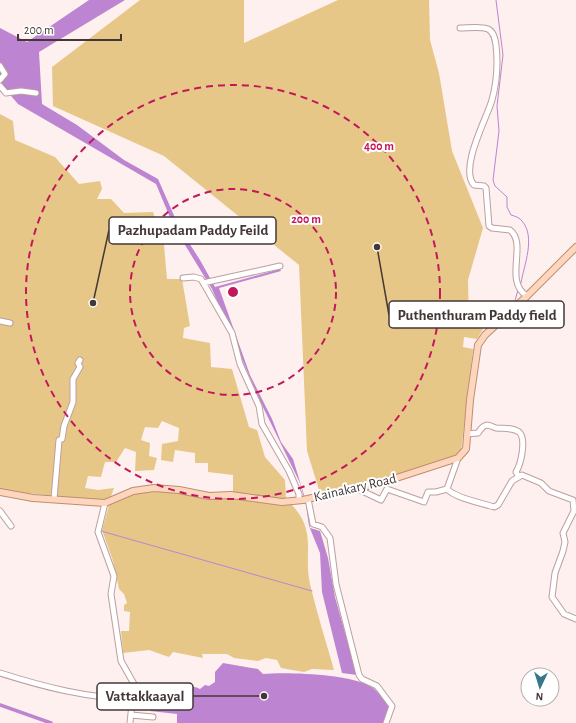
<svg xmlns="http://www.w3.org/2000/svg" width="576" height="723" font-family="'Alegreya Sans',sans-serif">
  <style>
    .green { fill: #e6c788 }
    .water { fill: #bd84d2 }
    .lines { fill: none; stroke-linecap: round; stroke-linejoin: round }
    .stream { stroke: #bd84d2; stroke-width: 1 }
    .canal { stroke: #bd84d2; stroke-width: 3.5 }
    .minor-casing { stroke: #bd9f9e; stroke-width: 7 }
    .major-casing { stroke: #bd8d72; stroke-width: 8 }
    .minor { stroke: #fff; stroke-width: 5 }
    .major { stroke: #fed6be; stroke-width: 6 }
    .ring { fill: none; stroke: #c2185b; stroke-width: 2; stroke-dasharray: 7 5 }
    .labels { text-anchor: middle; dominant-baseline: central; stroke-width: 4; stroke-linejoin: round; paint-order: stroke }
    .street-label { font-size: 14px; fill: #443737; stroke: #fff }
    .centre { fill: #c2185b; stroke: #fff; stroke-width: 2 }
    .ring-label { font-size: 12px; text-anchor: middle; font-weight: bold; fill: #c2185b; stroke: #fff; stroke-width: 4; stroke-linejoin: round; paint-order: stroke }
    .leader { fill: none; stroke: #443737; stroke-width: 1.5 }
    .callout-dot { fill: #443737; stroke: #fff; stroke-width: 1.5 }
    .callout { fill: #fff; stroke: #443737; stroke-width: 1.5 }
    .callout-label { font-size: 15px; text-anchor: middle; font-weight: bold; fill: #443737 }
  </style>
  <rect width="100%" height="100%" fill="#fdf0ef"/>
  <path class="green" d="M 140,0 L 244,0 L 244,43 L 338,0 L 429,0 L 430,40 L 439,73 L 452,151 L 483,228 L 468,280 L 469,325 L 483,329 L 477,339 L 464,337 L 463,347 L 473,349 L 461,451 L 455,457 L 381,480 L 320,493 L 307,451 L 299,265 L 164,156 L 53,106 L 52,67 Z
    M 0,114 L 13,121 L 15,140 L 55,157 L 79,184 L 100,181 L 102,189 L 97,199 L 111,199 L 124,213 L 153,212 L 164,245 L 167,279 L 182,279 L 190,326 L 184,328 L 183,338 L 210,343 L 211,367 L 232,369 L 249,427 L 257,430 L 265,457 L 285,480 L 286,499 L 233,492 L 233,475 L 208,472 L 208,463 L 195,463 L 195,453 L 175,450 L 173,462 L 161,460 L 162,444 L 178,441 L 179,428 L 162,421 L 158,428 L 145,427 L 141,440 L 150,443 L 149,456 L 157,458 L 154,470 L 135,471 L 136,452 L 125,448 L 116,462 L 105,462 L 101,477 L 88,476 L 85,488 L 98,490 L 114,488 L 110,499 L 101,501 L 8,491 L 0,489 Z
    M 145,490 L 184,493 L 210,499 L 232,496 L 290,503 C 318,531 303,552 310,584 C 317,613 326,642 334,670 L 312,669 L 304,672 L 281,668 L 277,660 L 266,658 L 258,661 L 234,658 L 227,654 L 202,654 L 203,658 L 173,652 L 169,657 L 149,650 L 123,653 L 121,631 L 129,631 L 130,612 L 124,611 L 124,605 L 127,603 L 124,594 L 119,589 L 113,561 L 102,530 L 109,505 Z"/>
  <path class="water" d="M 89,0 L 125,0 L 39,52 L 42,104 L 77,125 L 124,160 L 158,179 L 180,229 L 200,260 L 215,287 L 280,269 L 281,271 L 219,288 L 250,375 L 272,419 L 281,442 L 293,459 L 308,508 L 310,528 L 320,531 L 328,558 L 335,597 L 357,675 L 342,673 L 322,592 L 320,553 L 309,526 L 306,505 L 300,483 L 260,401 L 212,289 L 174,227 L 156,184 L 18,104 L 0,83 L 0,28 L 27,42 Z
    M 223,663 L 258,669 L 263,674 C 287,672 348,674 370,686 C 377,690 384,699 390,705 L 384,723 L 177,723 L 177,714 L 150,711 L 149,706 L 146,704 L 149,691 L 156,692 L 174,683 C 182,689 191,684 200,689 L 205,685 L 209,686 L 215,682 L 215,672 Z"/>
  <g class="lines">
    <path class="stream" d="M 496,0 L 503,55 L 497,106 L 499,131 L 493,180 L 495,186 L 507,197 L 507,207 L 511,215 C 515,216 520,218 522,221 C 536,237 524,265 521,283
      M 514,304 L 518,290
      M 507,327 L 511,315
      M 101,531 L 312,591"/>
    <path class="canal" d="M 0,705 L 51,723"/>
    <defs>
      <path id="minor" d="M 460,28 C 468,28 480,26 488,29 C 494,32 495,39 496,45 C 498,63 497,82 492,100 C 487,118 459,168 474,185 L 484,186 L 486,188 L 489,226 L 492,228 L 510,230 C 528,244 503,281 527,296
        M 0,66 L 5,74 L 0,80
        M 0,86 L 6,93 L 21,91 L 36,93
        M 183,278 L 194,277 L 201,279 L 232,333 L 240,364 L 259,406 L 262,424 L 289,471 L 299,494 L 299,500
        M 203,283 L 280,266
        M 0,321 L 10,323
        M 467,434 L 478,433 C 480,430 482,426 487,425 C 489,425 493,427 496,428 C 503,429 515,427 520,433 C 526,441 521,464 516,472 L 519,477
        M 458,458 L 447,489 C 455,498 482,503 494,507 L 498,505 L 512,481 L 522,475 L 541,483 L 549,491 L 573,500 L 574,511 L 563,533 L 565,542 L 563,551 L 555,573 L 552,597 L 564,614 L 576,619
        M 358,489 L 381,500 L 387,489 L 424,502 L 428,492 L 436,492 L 447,489
        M 54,499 L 59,440 L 62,439 L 64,426 L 73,402 L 73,379 L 80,367 L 78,363 L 80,360
        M 308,499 L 313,524 L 322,527 L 330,538 L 336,584 L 359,675 L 362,679 L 377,686 L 392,706 L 386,723
        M 105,503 L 98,532 L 114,576 L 111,594 L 121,661 L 134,684 L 130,723
        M 0,511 L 11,526
        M 0,673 C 44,687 87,698 134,699
        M 131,715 L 153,717"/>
      <path id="major" d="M 0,492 L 33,498 L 105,503 L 133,491 L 154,488 L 179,490 L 209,496 L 231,495 L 282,502 L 303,500 L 381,483 L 458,458 L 466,449 L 470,400 L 478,345 L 485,335 L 527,296 L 576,247"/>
    </defs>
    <use href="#minor" class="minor-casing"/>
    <use href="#major" class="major-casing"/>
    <use href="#minor" class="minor"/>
    <use href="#major" class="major"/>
  </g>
  <g class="ring">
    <circle cx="233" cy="292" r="103"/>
    <circle cx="233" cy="292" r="207"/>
  </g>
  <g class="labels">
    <g class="street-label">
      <text transform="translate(355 488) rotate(-13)">Kainakary Road</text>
    </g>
  </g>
  <circle cx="233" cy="292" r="6" class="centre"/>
  <g class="ring-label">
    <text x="379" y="150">400 m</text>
    <text x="306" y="223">200 m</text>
  </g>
  <path class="leader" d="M93 303L109 230M377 247L389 315M264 696L193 696"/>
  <g class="callout-dot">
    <circle cx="93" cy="303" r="4"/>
    <circle cx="377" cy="247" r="4"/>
    <circle cx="264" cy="696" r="4"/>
  </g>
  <g class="callout">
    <rect x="109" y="217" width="167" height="27" rx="4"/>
    <rect x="389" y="301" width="175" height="27" rx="4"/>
    <rect x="97" y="683" width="96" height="27" rx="4"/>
  </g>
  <g class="callout-label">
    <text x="193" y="235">Pazhupadam Paddy Feild</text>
    <text x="477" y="320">Puthenthuram Paddy field</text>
    <text x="145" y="701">Vattakkaayal</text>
  </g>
  <g transform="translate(540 687) rotate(184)"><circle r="19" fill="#ffffff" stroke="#b4afaf"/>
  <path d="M0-3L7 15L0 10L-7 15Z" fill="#37778b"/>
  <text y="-6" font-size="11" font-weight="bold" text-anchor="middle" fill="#443737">N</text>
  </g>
  <path d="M18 34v6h103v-6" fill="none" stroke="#443737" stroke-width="2"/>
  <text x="24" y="34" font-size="12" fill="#443737" stroke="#ffffff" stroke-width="3" paint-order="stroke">200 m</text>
</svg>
